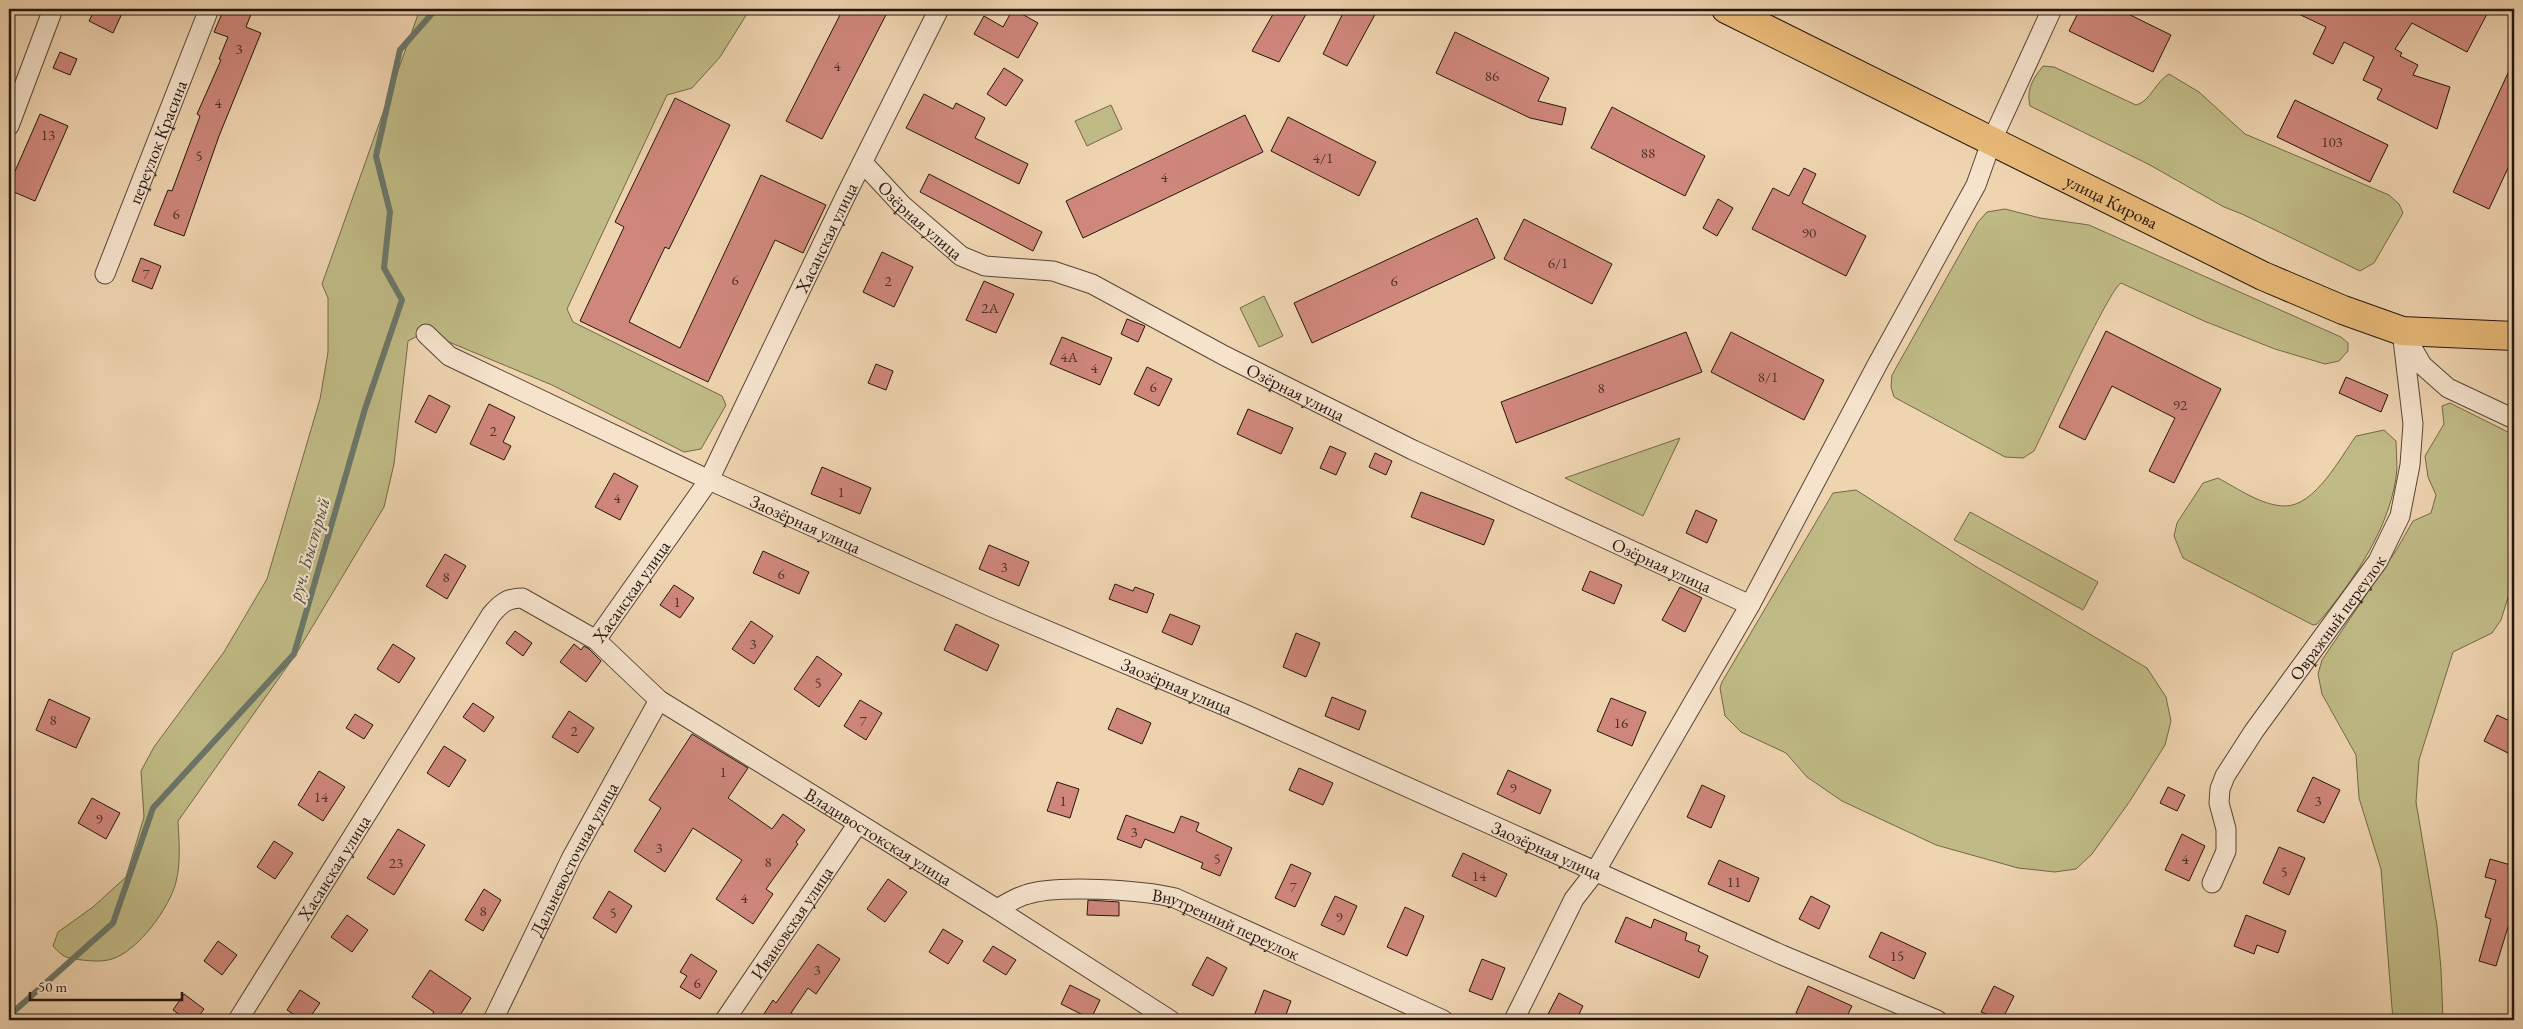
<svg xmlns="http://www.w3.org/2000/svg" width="2523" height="1029" font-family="'EB Garamond',serif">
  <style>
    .green { fill: #c0bb86; stroke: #72684a }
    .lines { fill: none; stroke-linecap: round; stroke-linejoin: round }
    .stream { stroke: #6b776a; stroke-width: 6 }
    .building { fill: #cf877b; stroke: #25150e }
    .minor-casing { stroke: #584536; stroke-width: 21 }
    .primary-casing { stroke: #25150e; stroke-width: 30 }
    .minor { stroke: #f5e3cc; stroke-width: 19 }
    .primary { stroke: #e8ba78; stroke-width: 28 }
    .labels { text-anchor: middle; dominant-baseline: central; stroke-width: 4; stroke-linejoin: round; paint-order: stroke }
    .number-label { font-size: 15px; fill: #503229 }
    .street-label { font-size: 18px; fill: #25150e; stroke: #f5e3cc }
    .water-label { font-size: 19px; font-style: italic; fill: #4e4e44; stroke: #f5e3cc }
  </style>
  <rect width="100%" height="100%" fill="#efd4b0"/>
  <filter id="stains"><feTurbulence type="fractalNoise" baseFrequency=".004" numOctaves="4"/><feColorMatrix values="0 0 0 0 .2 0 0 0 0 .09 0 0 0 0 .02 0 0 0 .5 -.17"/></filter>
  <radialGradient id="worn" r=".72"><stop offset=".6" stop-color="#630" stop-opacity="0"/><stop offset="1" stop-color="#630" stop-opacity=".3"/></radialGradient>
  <path class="green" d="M 420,9 L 750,9 L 720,57 L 692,88 L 667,95 L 567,309 L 573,322 L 722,396 L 726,405 L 701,449 L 684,452 L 552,385 L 425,332 L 408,341 L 394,464 L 384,507 L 296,654 L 178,821 C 179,841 181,862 176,882 C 170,907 138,951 112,959 C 103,962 91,961 82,960 C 66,958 64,958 53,946 L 58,932 L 93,907 L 126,877 L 144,817 L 141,771 L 154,747 L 224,652 L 267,579 L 320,399 L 328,352 L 328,298 L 322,284 Z
    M 2043,66 L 2054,67 L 2136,105 C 2150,102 2156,81 2169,74 L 2199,92 L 2245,134 L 2389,195 L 2399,204 L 2403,213 L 2374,263 L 2360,271 L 2242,214 L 2224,207 L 2148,164 L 2030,106 C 2026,89 2033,79 2043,66 Z
    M 1111,105 L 1122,129 L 1087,146 L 1075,121 Z
    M 2005,209 L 2040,218 L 2089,225 L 2341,337 L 2348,343 L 2348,351 L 2339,361 L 2325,364 L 2275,349 L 2204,321 L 2121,283 C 2109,289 2045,429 2034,451 L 2023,458 L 2005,457 L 1894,397 L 1891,387 L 1892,375 L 1978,222 L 1987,212 Z
    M 1264,296 L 1283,336 L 1259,347 L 1240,308 Z
    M 2450,403 L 2514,435 L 2514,578 L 2501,620 L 2492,633 L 2453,652 L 2419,760 L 2416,802 L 2437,926 L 2441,969 L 2443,1020 L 2393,1020 L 2381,869 L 2359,798 L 2356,755 L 2322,694 L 2318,674 L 2322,660 L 2397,549 L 2413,521 L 2431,513 L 2436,495 L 2428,477 L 2425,456 L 2444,424 L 2442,406 Z
    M 2384,430 L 2396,441 C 2396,450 2397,459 2397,468 C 2393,524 2353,582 2317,624 L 2313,625 L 2183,558 L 2174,536 L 2177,523 L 2203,483 L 2218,478 C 2237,488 2262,506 2285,506 C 2315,506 2340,458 2356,436 Z
    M 1680,438 L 1643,516 L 1565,478 Z
    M 1856,490 L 1975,566 L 2147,668 L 2166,697 L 2171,721 L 2165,745 L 2130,801 L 2092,854 L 2076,869 L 2055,872 L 2018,868 L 1936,845 L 1842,801 L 1807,777 L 1786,753 L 1741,732 L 1725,716 L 1720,688 L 1722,682 L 1833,493 Z
    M 1970,512 L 2098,582 L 2083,610 L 1954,540 Z"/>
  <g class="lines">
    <path class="stream" d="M 11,1020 L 11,1014 L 113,923 L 153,808 L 294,654 L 365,409 L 402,300 L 384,268 L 390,212 L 376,156 L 400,50 L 436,9"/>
  </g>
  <path class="building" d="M 95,9 L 124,9 L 113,33 L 89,21 Z
    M 224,9 L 253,9 L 246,27 L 261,33 L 219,136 L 184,236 L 154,225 L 168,190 L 172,191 L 200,116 L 197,114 L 221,60 L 219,59 L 228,37 L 214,32 Z
    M 843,9 L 889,9 L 822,139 L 786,121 Z
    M 1013,9 L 1038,23 L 1018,58 L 974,34 L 984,16 L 1003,27 Z
    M 1276,9 L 1309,9 L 1279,62 L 1252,51 Z
    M 1345,9 L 1378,9 L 1347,66 L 1323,54 Z
    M 2080,9 L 2118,9 L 2171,35 L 2153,72 L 2069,31 Z
    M 2288,9 L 2477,9 L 2487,14 L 2467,52 L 2412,23 L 2395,49 L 2402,53 L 2400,56 L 2418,65 L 2413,75 L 2450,87 L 2437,129 L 2377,99 L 2382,89 L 2363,80 L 2374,57 L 2344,42 L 2333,64 L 2313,54 L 2326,27 Z
    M 1455,32 L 1549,78 L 1538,101 L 1566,108 L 1562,125 L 1530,118 L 1436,73 Z
    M 60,52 L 77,59 L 70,75 L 53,68 Z
    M 2514,60 L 2514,155 L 2489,209 L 2453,192 Z
    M 1004,68 L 1023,80 L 1006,106 L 987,94 Z
    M 924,94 L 953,109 L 956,103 L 985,118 L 975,138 L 1028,164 L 1019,184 L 906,128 Z
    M 675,98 L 730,125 L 669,249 L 665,247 L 629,322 L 680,348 L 761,175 L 826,205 L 803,253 L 775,240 L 708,382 L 580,321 L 624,227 L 615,222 Z
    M 2295,100 L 2388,145 L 2370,182 L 2277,137 Z
    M 1612,107 L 1705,156 L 1685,196 L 1591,148 Z
    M 40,114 L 68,126 L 35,201 L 9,190 L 9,185 Z
    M 1245,115 L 1263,152 L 1083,238 L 1066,201 Z
    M 1288,117 L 1376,162 L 1359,196 L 1271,151 Z
    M 1804,168 L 1816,174 L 1802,203 L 1866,236 L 1846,276 L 1752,229 L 1773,188 L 1789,196 Z
    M 929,174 L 1042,232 L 1033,251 L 920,192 Z
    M 1718,199 L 1733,208 L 1717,236 L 1703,228 Z
    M 1477,218 L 1495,258 L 1312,343 L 1294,303 Z
    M 1524,219 L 1612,264 L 1592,304 L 1504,259 Z
    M 882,252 L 913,267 L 894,307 L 863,292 Z
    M 141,258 L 161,266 L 152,289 L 132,281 Z
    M 984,281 L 1014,294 L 996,333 L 966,320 Z
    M 1127,319 L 1145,326 L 1138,342 L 1121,334 Z
    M 2106,331 L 2221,389 L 2174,483 L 2149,471 L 2175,418 L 2112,386 L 2085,440 L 2059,427 Z
    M 1686,332 L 1702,372 L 1516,443 L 1501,402 Z
    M 1731,332 L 1824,380 L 1804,420 L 1711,372 Z
    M 1062,337 L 1112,358 L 1100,385 L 1050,364 Z
    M 876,364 L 893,371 L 886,390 L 868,383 Z
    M 1147,367 L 1172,379 L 1159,406 L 1134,394 Z
    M 2346,377 L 2388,395 L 2381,412 L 2339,393 Z
    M 429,395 L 450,406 L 436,433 L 415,422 Z
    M 489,404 L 515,417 L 503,442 L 511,446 L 504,460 L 470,444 Z
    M 1248,409 L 1293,428 L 1281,454 L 1237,434 Z
    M 1330,446 L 1346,453 L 1336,475 L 1320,468 Z
    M 1375,453 L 1392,461 L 1386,475 L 1369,467 Z
    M 822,467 L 871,488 L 860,514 L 811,494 Z
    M 614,473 L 638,486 L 620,520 L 595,507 Z
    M 1421,492 L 1494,520 L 1484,545 L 1411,517 Z
    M 1696,510 L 1717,520 L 1707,543 L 1686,533 Z
    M 989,545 L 1029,562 L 1019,586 L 979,569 Z
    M 763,551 L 809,572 L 799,594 L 753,573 Z
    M 445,554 L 466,566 L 447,599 L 426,586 Z
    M 1590,571 L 1622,585 L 1614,604 L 1582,590 Z
    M 1115,584 L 1133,591 L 1135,587 L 1154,594 L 1147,613 L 1109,599 Z
    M 674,585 L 694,598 L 680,618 L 660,605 Z
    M 1680,587 L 1702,598 L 1685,632 L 1662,620 Z
    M 1170,614 L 1200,626 L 1192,645 L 1162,632 Z
    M 751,621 L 773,636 L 754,664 L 732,649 Z
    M 956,624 L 999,645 L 987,671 L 944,650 Z
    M 515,631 L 532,643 L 523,656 L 506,643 Z
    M 1296,633 L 1320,643 L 1306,677 L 1283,667 Z
    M 393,644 L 415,658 L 399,683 L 377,669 Z
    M 574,644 L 581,650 L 584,646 L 589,649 L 601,661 L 586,682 L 560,662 Z
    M 817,656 L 842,674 L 819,707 L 794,689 Z
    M 1332,697 L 1366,711 L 1359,730 L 1325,716 Z
    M 1611,698 L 1646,712 L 1632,746 L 1597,731 Z
    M 49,699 L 90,718 L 76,748 L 36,730 Z
    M 860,700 L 882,713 L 866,740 L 844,726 Z
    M 473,703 L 494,717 L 484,732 L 463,717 Z
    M 1117,708 L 1151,723 L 1142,744 L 1108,729 Z
    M 569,711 L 594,728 L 578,753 L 552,737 Z
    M 355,714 L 373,725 L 364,739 L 346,728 Z
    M 2497,715 L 2514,723 L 2514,756 L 2484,741 Z
    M 692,734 L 748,768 L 728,798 L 772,829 L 783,814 L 805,830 L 796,842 L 798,844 L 766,889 L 773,894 L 753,924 L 716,899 L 742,860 L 693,828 L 665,872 L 634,851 L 661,808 L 649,800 Z
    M 444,746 L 466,760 L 449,787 L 427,773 Z
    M 1299,768 L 1333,783 L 1323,805 L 1289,790 Z
    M 1508,770 L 1551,790 L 1540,814 L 1497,794 Z
    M 319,771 L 345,787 L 323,821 L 298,805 Z
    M 2313,777 L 2340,790 L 2324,823 L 2297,811 Z
    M 1057,782 L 1079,789 L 1070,818 L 1047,811 Z
    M 1702,785 L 1725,796 L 1711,828 L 1687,817 Z
    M 2168,787 L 2185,795 L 2177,811 L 2160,803 Z
    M 92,798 L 120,813 L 106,839 L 78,823 Z
    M 1126,815 L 1174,833 L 1181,816 L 1199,823 L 1196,831 L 1232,848 L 1220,876 L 1201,868 L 1203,863 L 1145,839 L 1141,848 L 1117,839 Z
    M 398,829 L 425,845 L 394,895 L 367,878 Z
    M 2182,834 L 2205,846 L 2189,881 L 2165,870 Z
    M 274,841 L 293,853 L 275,879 L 257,867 Z
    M 2279,847 L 2305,858 L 2289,895 L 2263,883 Z
    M 1463,853 L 1507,874 L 1496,897 L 1452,876 Z
    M 2490,859 L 2514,866 L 2514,880 L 2510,895 L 2514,896 L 2514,920 L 2512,928 L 2508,927 L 2496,966 L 2479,961 L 2491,919 L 2485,917 L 2496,880 L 2485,877 Z
    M 1719,860 L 1759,878 L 1749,902 L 1708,884 Z
    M 1291,864 L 1311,873 L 1295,907 L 1275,898 Z
    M 888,879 L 907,892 L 885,922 L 867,909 Z
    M 484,889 L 501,900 L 483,931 L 465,920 Z
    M 609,891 L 632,906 L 616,933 L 593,918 Z
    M 1335,896 L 1357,906 L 1344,935 L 1321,925 Z
    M 1811,896 L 1830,906 L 1819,929 L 1799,919 Z
    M 1088,900 L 1119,902 L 1119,916 L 1087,915 Z
    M 1405,907 L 1424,916 L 1407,956 L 1387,947 Z
    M 347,915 L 368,930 L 352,952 L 331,937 Z
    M 2246,915 L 2286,931 L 2278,953 L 2257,945 L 2254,954 L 2234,946 Z
    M 1626,917 L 1651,928 L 1654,919 L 1687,933 L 1685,940 L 1700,946 L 1698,951 L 1708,956 L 1699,978 L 1615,942 Z
    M 943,929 L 963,941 L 948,964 L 929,952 Z
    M 1881,932 L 1926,953 L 1914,979 L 1869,957 Z
    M 218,941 L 237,955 L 222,975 L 204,961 Z
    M 818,944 L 840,959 L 816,994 L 808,988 L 791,1013 L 802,1020 L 760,1020 L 773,1000 L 776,1003 Z
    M 993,946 L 1016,960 L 1006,975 L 983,961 Z
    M 691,954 L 717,971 L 700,999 L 680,987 L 687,976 L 680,972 Z
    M 1207,957 L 1227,968 L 1213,996 L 1192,985 Z
    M 1482,959 L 1505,968 L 1492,1000 L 1469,991 Z
    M 430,970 L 471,998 L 457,1020 L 428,1020 L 434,1012 L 412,997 Z
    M 1070,985 L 1100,1000 L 1091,1019 L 1061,1004 Z
    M 1808,986 L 1852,1006 L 1845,1020 L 1811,1020 L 1796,1013 Z
    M 1994,986 L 2014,996 L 2002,1020 L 1981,1012 Z
    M 300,990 L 320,1003 L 308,1020 L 302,1020 L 287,1010 Z
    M 1264,990 L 1291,1001 L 1284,1020 L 1264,1020 L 1254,1016 Z
    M 1559,993 L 1583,1006 L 1576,1020 L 1545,1020 Z
    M 184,994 L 204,1009 L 196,1020 L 187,1020 L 173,1010 Z"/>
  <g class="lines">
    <defs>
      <g id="minor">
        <path d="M 9,126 L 53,9"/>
        <path id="s1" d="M 863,163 L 902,205 L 961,256 L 985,266 L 1053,271 L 1092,284 L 1225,356 L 1413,450 L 1750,605"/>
        <path id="s2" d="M 105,274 L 209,9"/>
        <path id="s3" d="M 426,334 L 449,356 L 709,480 L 994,608 L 1242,713 L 1782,955 L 1937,1020"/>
        <path d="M 2407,339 L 2422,365 L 2448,388 L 2514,419"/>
        <path id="s4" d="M 596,640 L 709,480 L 845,197 L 939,9"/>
        <path id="s5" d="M 2212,883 L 2226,851 L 2226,829 L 2219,803 L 2220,789 L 2225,776 L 2254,731 L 2378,561 L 2400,516 L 2410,465 L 2413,424 L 2402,331"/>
        <path id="s6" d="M 997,909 C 1006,904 1015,898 1025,895 C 1055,884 1143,890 1175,898 L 1443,1020"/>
        <path id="s7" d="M 238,1020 L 491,615 C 500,604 507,598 522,598 L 596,640 L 659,700 L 997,909 L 1170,1020"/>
        <path id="s8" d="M 493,1020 L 572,857 L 659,700"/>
        <path id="s9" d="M 725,1020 L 857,825"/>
        <path d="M 1514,1020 L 1574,899 L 1595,872 L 1750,605 L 1877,365 L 1976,185 L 1992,140 L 2052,9"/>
      </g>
      <g id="primary">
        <path id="s10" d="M 1726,9 L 2263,276 L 2343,310 L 2402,331 L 2514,336"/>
      </g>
    </defs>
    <use href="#minor" class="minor-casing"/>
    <use href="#primary" class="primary-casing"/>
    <use href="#minor" class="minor"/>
    <use href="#primary" class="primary"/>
  </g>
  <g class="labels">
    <g class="number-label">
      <text x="239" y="48">3</text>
      <text x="837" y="65">4</text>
      <text x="1492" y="75">86</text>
      <text x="218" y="102">4</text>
      <text x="48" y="134">13</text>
      <text x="2332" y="141">103</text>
      <text x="1648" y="152">88</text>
      <text x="199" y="155">5</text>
      <text x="1323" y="157">4/1</text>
      <text x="1164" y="176">4</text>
      <text x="176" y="213">6</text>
      <text x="1809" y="232">90</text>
      <text x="1558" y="262">6/1</text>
      <text x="146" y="273">7</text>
      <text x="735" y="279">6</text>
      <text x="888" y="280">2</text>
      <text x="1394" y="280">6</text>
      <text x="990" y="307">2А</text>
      <text x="1069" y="356">4А</text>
      <text x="1094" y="367">4</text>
      <text x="1768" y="376">8/1</text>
      <text x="1153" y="386">6</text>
      <text x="1601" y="387">8</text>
      <text x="2180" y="404">92</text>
      <text x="493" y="430">2</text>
      <text x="841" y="491">1</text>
      <text x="617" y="497">4</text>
      <text x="1004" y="566">3</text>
      <text x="781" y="573">6</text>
      <text x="446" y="576">8</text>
      <text x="677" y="601">1</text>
      <text x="753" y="643">3</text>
      <text x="818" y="682">5</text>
      <text x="53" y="719">8</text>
      <text x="863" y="720">7</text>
      <text x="1621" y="722">16</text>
      <text x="574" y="730">2</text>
      <text x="723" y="771">1</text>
      <text x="1513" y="787">9</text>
      <text x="321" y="796">14</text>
      <text x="1063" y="800">1</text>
      <text x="2318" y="800">3</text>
      <text x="99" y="818">9</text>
      <text x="1134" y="831">3</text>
      <text x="659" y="847">3</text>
      <text x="1217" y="858">5</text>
      <text x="2185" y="858">4</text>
      <text x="768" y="861">8</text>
      <text x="396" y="862">23</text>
      <text x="2284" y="871">5</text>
      <text x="1479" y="875">14</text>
      <text x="1734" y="881">11</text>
      <text x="1293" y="886">7</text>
      <text x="744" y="897">4</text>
      <text x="483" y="910">8</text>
      <text x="613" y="912">5</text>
      <text x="1339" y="916">9</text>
      <text x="1897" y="955">15</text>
      <text x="817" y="969">3</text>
      <text x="697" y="982">6</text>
    </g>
    <g class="street-label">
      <text stroke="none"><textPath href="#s2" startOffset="142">переулок Красина</textPath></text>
      <text stroke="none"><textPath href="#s10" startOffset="431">улица Кирова</textPath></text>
      <text stroke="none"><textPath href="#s1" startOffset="81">Озёрная улица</textPath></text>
      <text stroke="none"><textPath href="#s4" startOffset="465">Хасанская улица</textPath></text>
      <text stroke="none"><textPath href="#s1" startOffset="501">Озёрная улица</textPath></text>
      <text stroke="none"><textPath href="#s3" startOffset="426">Заозёрная улица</textPath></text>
      <text stroke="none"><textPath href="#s1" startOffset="906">Озёрная улица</textPath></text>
      <text stroke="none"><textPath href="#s4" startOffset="60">Хасанская улица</textPath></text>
      <text stroke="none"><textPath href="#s5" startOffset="306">Овражный переулок</textPath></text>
      <text stroke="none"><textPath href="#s3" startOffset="831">Заозёрная улица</textPath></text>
      <text stroke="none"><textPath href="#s7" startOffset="945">Владивостокская улица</textPath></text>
      <text stroke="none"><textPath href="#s3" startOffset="1236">Заозёрная улица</textPath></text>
      <text stroke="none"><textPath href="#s8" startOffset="180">Дальневосточная улица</textPath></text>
      <text stroke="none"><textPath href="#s7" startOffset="180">Хасанская улица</textPath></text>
      <text stroke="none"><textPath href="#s9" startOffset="118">Ивановская улица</textPath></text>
      <text stroke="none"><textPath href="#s6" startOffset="239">Внутренний переулок</textPath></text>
    </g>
    <g class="water-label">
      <text transform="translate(309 549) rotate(-74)">руч. Быстрый</text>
    </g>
  </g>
  <rect width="2523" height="1029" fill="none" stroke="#efd4b0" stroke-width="30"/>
  <rect x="10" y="10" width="2503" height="1009" fill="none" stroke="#25150e" stroke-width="2.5"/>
  <rect x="15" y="15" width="2493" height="999" fill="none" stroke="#25150e"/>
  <path d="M30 992v8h152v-8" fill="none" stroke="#25150e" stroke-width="2.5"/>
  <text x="38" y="992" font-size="15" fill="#25150e" stroke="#f5e3cc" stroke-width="4" paint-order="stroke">50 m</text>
  <rect width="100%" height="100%" filter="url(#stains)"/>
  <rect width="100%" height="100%" fill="url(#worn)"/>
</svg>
